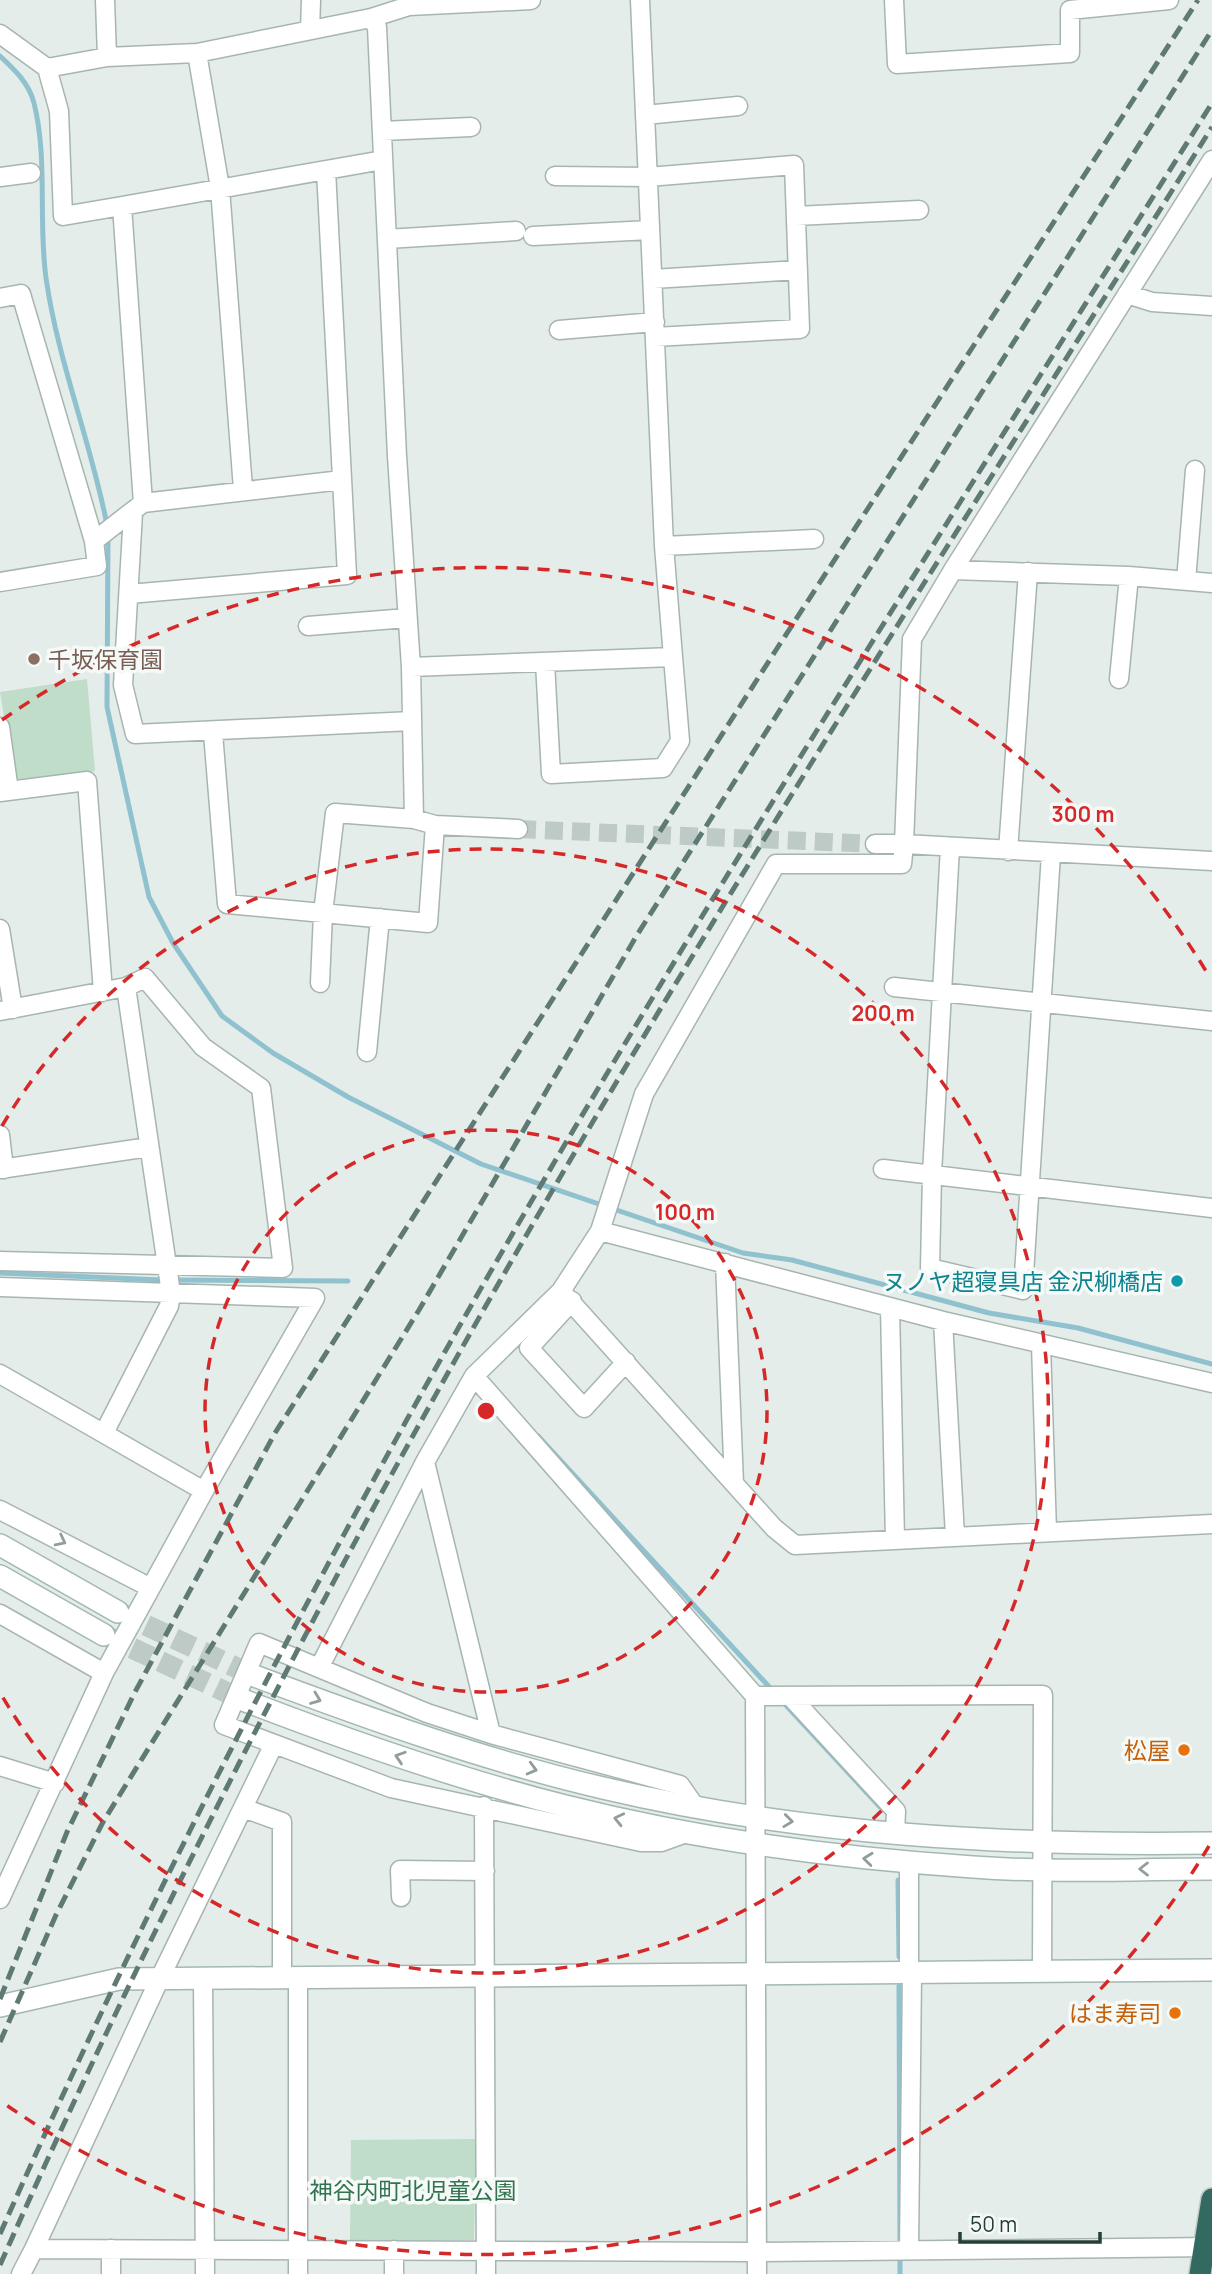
<svg xmlns="http://www.w3.org/2000/svg" width="1212" height="2274" font-family="Manrope,'Noto Sans JP',sans-serif">
  <style>
    .green { fill: #bfddc8 }
    .lines { fill: none; stroke-linecap: round; stroke-linejoin: round }
    .stream { stroke: #90c1cf; stroke-width: 5 }
    .street-tunnel { stroke: #becac6; stroke-width: 18; stroke-dasharray: 18 9; stroke-linecap: butt }
    .secondary-tunnel { stroke: #becac6; stroke-width: 21; stroke-dasharray: 21 10; stroke-linecap: butt }
    .street-casing { stroke: #a7b5b1; stroke-width: 21 }
    .secondary-casing { stroke: #a3b8b2; stroke-width: 24 }
    .highway-casing { stroke: #c2c9c7; stroke-width: 24 }
    .street { stroke: #fff; stroke-width: 18 }
    .secondary { stroke: #fff; stroke-width: 21 }
    .highway { stroke: #326960; stroke-width: 21 }
    .rail { stroke: #5f7974; stroke-width: 5; stroke-dasharray: 14 7; stroke-linecap: butt }
    .oneway { stroke: #929e9c }
    .ring { fill: none; stroke: #d62828; stroke-width: 3.5; stroke-dasharray: 12 9 }
    .education-dot { fill: #8d6e63; stroke: #f5f9f7; stroke-width: 2.5 }
    .culture-dot { fill: #0f9aa8; stroke: #f5f9f7; stroke-width: 2.5 }
    .food-dot { fill: #e8710a; stroke: #f5f9f7; stroke-width: 2.5 }
    .labels { text-anchor: middle; dominant-baseline: central; stroke-width: 7; stroke-linejoin: round; paint-order: stroke }
    .education-label { font-size: 23px; fill: #785e54; stroke: #f5f9f7; text-anchor: start }
    .culture-label { font-size: 23px; fill: #0d838f; stroke: #f5f9f7; text-anchor: end }
    .food-label { font-size: 23px; fill: #c56008; stroke: #f5f9f7; text-anchor: end }
    .park-label { font-size: 23px; fill: #31734e; stroke: #f5f9f7 }
    .centre { fill: #d62828; stroke: #f5f9f7; stroke-width: 3.5 }
    .ring-label { font-size: 21px; text-anchor: middle; font-weight: bold; fill: #d62828; stroke: #f5f9f7; stroke-width: 7; stroke-linejoin: round; paint-order: stroke }
  </style>
  <rect width="100%" height="100%" fill="#e4edea"/>
  <path class="green" d="M 87,679 L 95,771 L 21,784 L 14,780 L 0,692 Z
    M 476,2139 L 474,2240 L 350,2242 L 351,2140 Z"/>
  <g class="lines">
    <path class="stream" d="M 0,56 C 14,69 29,83 34,103 C 48,159 38,220 46,278 C 58,362 91,442 107,525
      M 108,535 L 107,707 L 149,897 L 173,943 L 222,1016 L 273,1053 L 348,1097 L 481,1164 L 743,1253 L 792,1260 L 989,1313 L 1078,1328 L 1212,1364
      M 0,1273 L 161,1280
      M 177,1280 L 348,1281
      M 538,1436 L 773,1691
      M 782,1701 L 880,1807
      M 898,1880 L 899,1957
      M 899,1986 L 900,2243
      M 900,2259 L 900,2274"/>
    <path class="street-tunnel" d="M 518,829 L 875,844"/>
    <path class="secondary-tunnel" d="M 118,1612 L 252,1675
      M 104,1635 L 243,1700"/>
    <defs>
      <path id="street" d="M 105,0 L 107,57
        M 894,0 L 897,64 L 1070,53 L 1070,10 L 1169,0
        M 310,30 L 311,0
        M 0,34 L 47,68 L 107,57 L 197,53 L 371,18 L 409,6 L 531,0
        M 197,53 L 220,188 L 243,489
        M 47,68 L 59,111 L 63,216 L 122,206
        M 645,115 L 738,106
        M 382,131 L 471,127
        M 1212,160 L 953,570 L 912,639 L 904,844 L 1212,861
        M 555,176 L 648,177 L 794,165 L 800,329 L 655,337
        M 0,177 L 31,173
        M 796,216 L 919,210
        M 533,236 L 650,230
        M 387,239 L 516,231
        M 653,279 L 798,270
        M 1127,294 L 1152,302 L 1212,306
        M 0,298 L 21,294 L 94,541
        M 559,330 L 655,322
        M 143,503 L 122,206 L 383,160
        M 133,513 L 123,685 L 135,734 L 412,721
        M 664,546 L 814,539
        M 953,570 L 1129,576 L 1212,583
        M 1186,581 L 1195,470
        M 0,582 L 97,566 L 94,541 L 143,503 L 342,480
        M 129,594 L 347,575 L 326,170
        M 308,626 L 407,618
        M 545,662 L 551,774 L 663,768 L 680,741 L 673,657
        M 411,667 L 673,657 L 664,546 L 640,0
        M 1119,679 L 1129,576
        M 0,727 L 9,791
        M 213,733 L 227,904 L 428,923 L 435,825 L 414,819 L 411,667 L 397,456 L 377,27 L 371,18
        M 0,792 L 87,781 L 103,992
        M 435,825 L 518,829
        M 950,847 L 932,1174 L 930,1268 L 1023,1290 L 1051,854
        M 1008,851 L 1028,572
        M 0,929 L 13,1009
        M 320,983 L 323,913 L 335,813 L 414,819
        M 894,987 L 1212,1021
        M 0,1011 L 126,987 L 171,1293 L 169,1306 L 104,1433
        M 367,1052 L 380,918
        M 0,1135 L 4,1169
        M 0,1169 L 149,1147
        M 883,1169 L 1212,1208
        M 600,1231 L 644,1094 L 776,864 L 902,864 L 904,844 L 875,844
        M 0,1261 L 283,1268 L 261,1088 L 203,1047 L 145,978 L 126,987
        M 725,1263 L 734,1483
        M 0,1287 L 315,1298 L 204,1491 L 104,1673 L 0,1899
        M 561,1291 L 774,1528 L 795,1545 L 1212,1524
        M 572,1301 L 529,1348 L 584,1408 L 626,1362
        M 890,1307 L 895,1540
        M 943,1321 L 955,1536
        M 1041,1344 L 1047,1532
        M 0,1374 L 204,1491
        M 474,1376 L 755,1696
        M 0,1510 L 149,1587
        M 0,1614 L 104,1673
        M 319,1668 L 425,1462
        M 790,1696 L 896,1811 L 895,1833
        M 491,1734 L 425,1462 L 474,1376 L 561,1291 L 600,1231 L 943,1321 L 1212,1383
        M 0,1766 L 55,1783
        M 484,1806 L 486,2274
        M 243,1808 L 282,1822 L 282,1977
        M 686,1833 L 661,1842 L 641,1842 L 391,1788 L 224,1725 L 259,1643 L 427,1713 L 491,1734 L 680,1785 L 696,1808
        M 909,1863 L 909,1964 L 912,1973 L 909,2250
        M 401,1897 L 400,1870 L 485,1871
        M 203,1978 L 205,2274
        M 34,2249 L 160,1978 L 273,1746
        M 394,2250 L 394,2274
        M 21,2274 L 34,2249 L 757,2252 L 1212,2247
        M 111,2274 L 111,2249
        M 298,2274 L 298,1977
        M 757,2274 L 755,1696 L 1043,1695 L 1042,1972"/>
      <path id="secondary" d="M 0,1545 L 118,1612
        M 0,1576 L 104,1635
        M 252,1675 C 367,1718 483,1760 603,1788 C 802,1835 1009,1846 1212,1843
        M 243,1700 C 349,1741 455,1778 565,1806 C 699,1840 836,1858 973,1867 C 1053,1873 1133,1869 1212,1869
        M 0,2006 L 119,1979 L 1212,1970"/>
      <path id="highway" d="M 1200,2274 L 1212,2199"/>
    </defs>
    <use href="#street" class="street-casing"/>
    <use href="#secondary" class="secondary-casing"/>
    <use href="#highway" class="highway-casing"/>
    <use href="#street" class="street"/>
    <use href="#secondary" class="secondary"/>
    <use href="#highway" class="highway"/>
    <path class="rail" d="M 0,1999 L 67,1832 L 135,1692 L 275,1433 L 776,650 L 1198,0
      M 0,2042 L 56,1915 L 103,1822 L 419,1310 L 637,935 L 1212,30
      M 0,2234 C 168,1854 362,1486 574,1129 C 779,783 998,444 1212,103
      M 0,2265 C 172,1877 369,1500 585,1135 C 786,795 1002,462 1212,127"/>
  </g>
  <defs><path id="oneway-chevron" d="M-2-3.5L2.5 0L-2 3.5" fill="none" stroke-width="1.6" stroke-linecap="round" stroke-linejoin="round" transform="scale(1.75)"/></defs>
  <g class="oneway">
    <use href="#oneway-chevron" transform="translate(61 1541) rotate(27)"/>
    <use href="#oneway-chevron" transform="translate(316 1699) rotate(21)"/>
    <use href="#oneway-chevron" transform="translate(400 1757) rotate(-162)"/>
    <use href="#oneway-chevron" transform="translate(532 1769) rotate(15)"/>
    <use href="#oneway-chevron" transform="translate(619 1819) rotate(-167)"/>
    <use href="#oneway-chevron" transform="translate(788 1821) rotate(7)"/>
    <use href="#oneway-chevron" transform="translate(868 1859) rotate(-174)"/>
    <use href="#oneway-chevron" transform="translate(1144 1869) rotate(180)"/>
  </g>
  <g class="ring">
    <circle cx="486" cy="1411" r="281"/>
    <path d="M2 1126A562 562 0 1 1 2 1696"/>
    <path d="M1209 1846A844 844 0 0 1 2 2102M2 720A844 844 0 0 1 1209 976"/>
  </g>
  <circle class="education-dot" cx="34" cy="659" r="7"/>
  <circle class="culture-dot" cx="1177" cy="1281" r="7"/>
  <g class="food-dot">
    <circle cx="1184" cy="1750" r="7"/>
    <circle cx="1175" cy="2013" r="7"/>
  </g>
  <g class="labels">
    <g class="education-label">
      <text x="48" y="659">千坂保育園</text>
    </g>
    <g class="culture-label">
      <text x="1163" y="1281">ヌノヤ超寝具店 金沢柳橋店</text>
    </g>
    <g class="food-label">
      <text x="1170" y="1750">松屋</text>
      <text x="1161" y="2013">はま寿司</text>
    </g>
    <g class="park-label">
      <text x="413" y="2190">神谷内町北児童公園</text>
    </g>
  </g>
  <circle cx="486" cy="1411" r="10" class="centre"/>
  <g class="ring-label">
    <text x="1083" y="822">300 m</text>
    <text x="883" y="1021">200 m</text>
    <text x="685" y="1220">100 m</text>
  </g>
  <path d="M960 2232v10h140v-10" fill="none" stroke="#243e38" stroke-width="3.5"/>
  <text x="970" y="2232" font-size="21" fill="#243e38" stroke="#f5f9f7" stroke-width="5" paint-order="stroke">50 m</text>
</svg>
